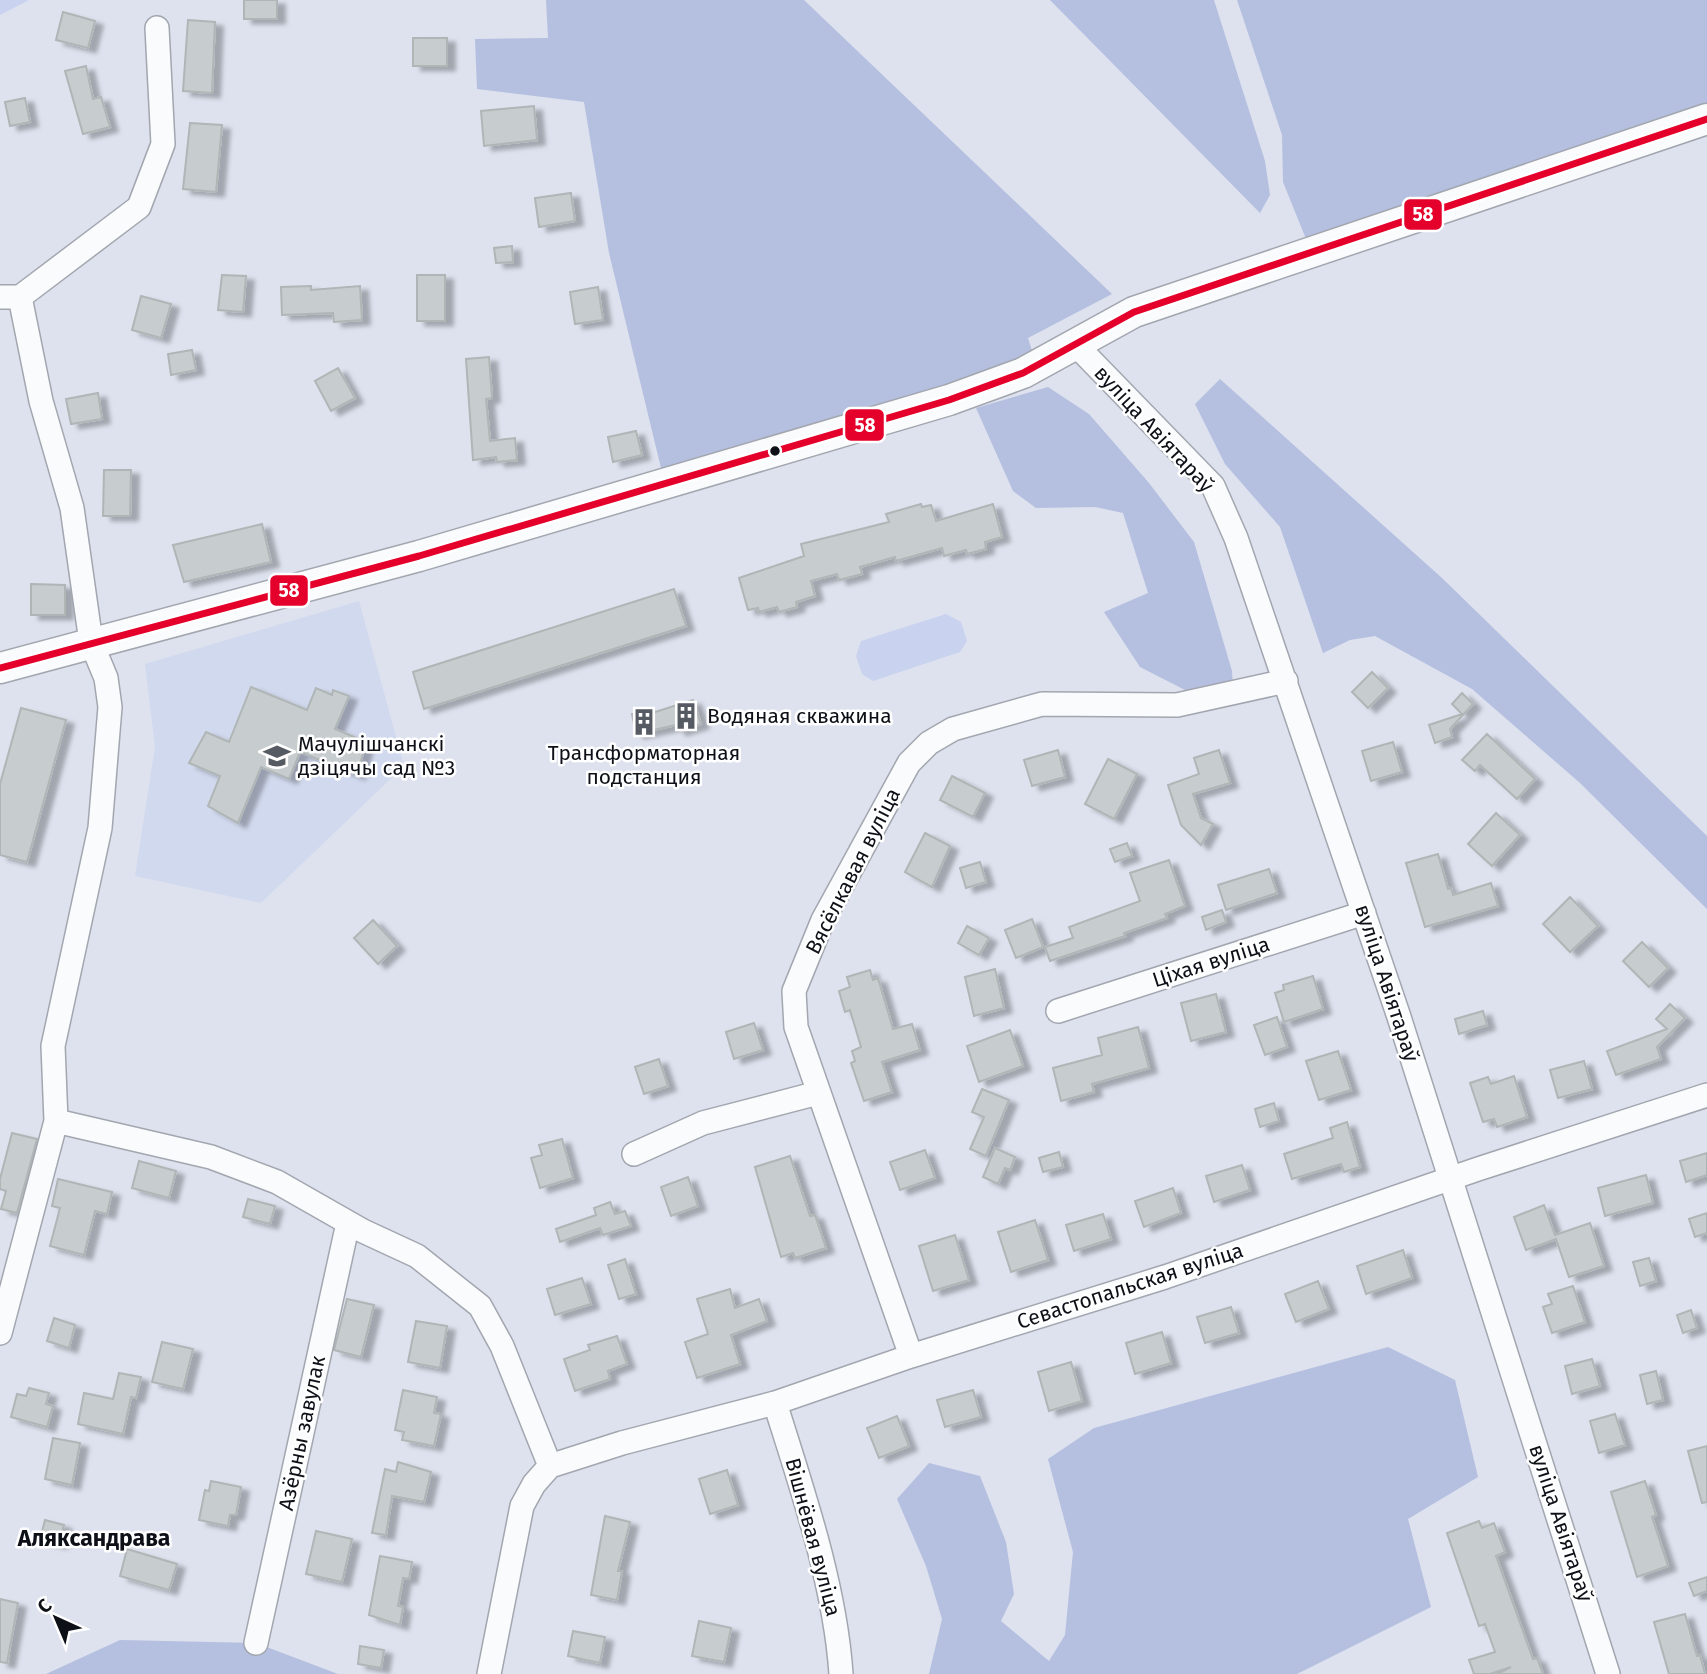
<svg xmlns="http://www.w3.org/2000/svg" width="1707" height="1674" font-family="'Fira Sans',sans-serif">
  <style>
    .built { fill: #d1d9ee }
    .green { fill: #c9d2ef }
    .forest { fill: #b5bfdf }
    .building { fill: #c7ccce; stroke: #b0b5b6; stroke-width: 2; filter: url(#shadow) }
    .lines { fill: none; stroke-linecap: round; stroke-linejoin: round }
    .minor-casing { stroke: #a2a6af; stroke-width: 26 }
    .major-casing { stroke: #a2a6af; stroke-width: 33 }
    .minor { stroke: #fafbfc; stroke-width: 23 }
    .major { stroke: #fafbfc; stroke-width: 30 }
    .bus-1-casing { stroke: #fff; stroke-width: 12 }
    .bus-1 { stroke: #e4002b; stroke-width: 7 }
    .bus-dot { fill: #0e1018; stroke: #fff; stroke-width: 2.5 }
    .labels { text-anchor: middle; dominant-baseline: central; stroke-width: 5; stroke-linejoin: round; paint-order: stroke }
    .street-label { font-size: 21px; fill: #0e1018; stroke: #fff }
    .poi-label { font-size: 21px; fill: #0e1018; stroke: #fff; text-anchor: start }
    .neighbourhood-label { font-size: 23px; font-weight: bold; fill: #0e1018; stroke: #fff }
    .line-badge { stroke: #fff; stroke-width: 2.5 }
    .badge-label { font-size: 19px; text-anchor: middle; font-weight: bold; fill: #fff }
  </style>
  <defs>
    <filter id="shadow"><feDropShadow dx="8" dy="4.5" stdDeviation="2" flood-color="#0004"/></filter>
  </defs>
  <rect width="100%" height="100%" fill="#dde2ee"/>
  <path class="built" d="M 359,601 L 404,766 L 261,903 L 135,876 L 155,747 L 145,664 Z"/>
  <path class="green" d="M 0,0 L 29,0 L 0,15 Z
    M 946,614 L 961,622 L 967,641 L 960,652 L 873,681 L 862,674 L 856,656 L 861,641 Z"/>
  <path class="forest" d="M 546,0 L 804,0 L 1112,294 L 1028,338 L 1033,354 L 953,388 L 661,468 L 609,253 L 584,102 L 477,89 L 475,39 L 548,38 Z
    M 1050,0 L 1214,0 L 1265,161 L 1270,195 L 1260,213 Z
    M 1237,0 L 1707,0 L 1707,103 L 1306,239 L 1283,182 L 1282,135 Z
    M 1220,379 L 1442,578 L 1707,836 L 1707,909 L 1580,783 L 1472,689 L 1375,636 L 1350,640 L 1323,653 L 1280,527 L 1225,464 L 1195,404 Z
    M 1048,387 L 1089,414 L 1149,483 L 1194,542 L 1232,671 L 1233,688 L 1185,690 L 1140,667 L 1104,612 L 1148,593 L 1123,513 L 1095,507 L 1036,508 L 1013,491 L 976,408 Z
    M 1388,1347 L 1455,1380 L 1478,1477 L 1408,1519 L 1431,1607 L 1297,1674 L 929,1674 L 942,1619 L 926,1566 L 897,1499 L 929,1463 L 980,1476 L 1006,1542 L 1014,1594 L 1001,1621 L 1049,1661 L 1065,1635 L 1073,1552 L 1048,1459 L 1094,1428 Z
    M 120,1640 L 256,1643 L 338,1674 L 46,1674 Z"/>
  <path class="building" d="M 244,0 L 277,0 L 277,19 L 244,19 Z
    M 63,12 L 95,21 L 88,48 L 56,40 Z
    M 188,20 L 215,22 L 212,93 L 183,91 Z
    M 413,38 L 447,38 L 447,66 L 413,66 Z
    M 86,66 L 93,99 L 101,97 L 110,127 L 83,134 L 65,71 Z
    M 25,98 L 30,122 L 10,126 L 5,102 Z
    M 534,106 L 537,140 L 484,146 L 481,111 Z
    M 190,123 L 222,125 L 216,192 L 183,189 Z
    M 571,193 L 575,221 L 539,227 L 535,198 Z
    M 512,246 L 513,262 L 496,263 L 494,248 Z
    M 222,275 L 246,276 L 243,312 L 218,310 Z
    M 417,275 L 445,275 L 445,321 L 417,321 Z
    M 311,286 L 311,290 L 360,286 L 362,320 L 334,322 L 333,313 L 282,315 L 281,287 Z
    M 598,287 L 603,320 L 575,324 L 570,292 Z
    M 141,296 L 171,304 L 161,338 L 132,330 Z
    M 192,350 L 196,370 L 171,375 L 168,354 Z
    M 489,357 L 492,398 L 486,399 L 490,441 L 515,438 L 517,460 L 497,462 L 496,457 L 473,460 L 466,359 Z
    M 338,368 L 355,398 L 331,411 L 315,381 Z
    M 98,393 L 102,419 L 71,424 L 66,399 Z
    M 636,431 L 642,455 L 613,462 L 608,437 Z
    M 104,470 L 131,470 L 130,516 L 103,516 Z
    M 921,504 L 922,507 L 931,505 L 936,521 L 993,504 L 1002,537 L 985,542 L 986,549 L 967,554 L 966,550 L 944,556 L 942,548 L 896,561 L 895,557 L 860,567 L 862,574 L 839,580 L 837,574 L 811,581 L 815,596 L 796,602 L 797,607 L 779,612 L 777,607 L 759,612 L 758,608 L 748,610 L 739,578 L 804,556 L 801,544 L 889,522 L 886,514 Z
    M 262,524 L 271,562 L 184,582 L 173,545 Z
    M 31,584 L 65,585 L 65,615 L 31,615 Z
    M 674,589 L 686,626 L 424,709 L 413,672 Z
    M 1372,672 L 1388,688 L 1368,708 L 1352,692 Z
    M 251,687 L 307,710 L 316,688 L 332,695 L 333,690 L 349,696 L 335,729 L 366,742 L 357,775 L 300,752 L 289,779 L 261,767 L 238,823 L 208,806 L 220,776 L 189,763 L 206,732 L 229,742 Z
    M 1462,693 L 1473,704 L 1450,729 L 1452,737 L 1435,743 L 1429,725 L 1462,714 L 1452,704 Z
    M 693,700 L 701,724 L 678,731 L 676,725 L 636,734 L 632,714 L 651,710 L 652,713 Z
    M 21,708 L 66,720 L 27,862 L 0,855 L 0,784 Z
    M 1487,734 L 1535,779 L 1517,799 L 1480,765 L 1475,771 L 1462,760 Z
    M 1393,742 L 1402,772 L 1371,781 L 1362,751 Z
    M 1058,750 L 1065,777 L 1032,786 L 1024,760 Z
    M 1219,750 L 1230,783 L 1193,794 L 1201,818 L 1213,824 L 1201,845 L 1181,825 L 1168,785 L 1199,774 L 1194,758 Z
    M 1108,759 L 1137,774 L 1114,819 L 1085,804 Z
    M 952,776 L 985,793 L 973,817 L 940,800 Z
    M 1496,813 L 1520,835 L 1492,866 L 1468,844 Z
    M 925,833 L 950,846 L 932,887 L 905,872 Z
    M 1127,843 L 1132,856 L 1115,862 L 1110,849 Z
    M 1438,854 L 1448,889 L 1451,888 L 1453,895 L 1491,883 L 1498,906 L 1425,927 L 1406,863 Z
    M 1169,860 L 1185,906 L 1165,914 L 1167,918 L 1124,933 L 1125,936 L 1050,961 L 1045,947 L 1073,938 L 1069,927 L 1140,901 L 1130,873 Z
    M 980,862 L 986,882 L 966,888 L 960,868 Z
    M 1269,869 L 1277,893 L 1226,910 L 1218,885 Z
    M 1570,897 L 1598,926 L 1570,952 L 1543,924 Z
    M 1222,910 L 1226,922 L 1206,930 L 1202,917 Z
    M 1032,919 L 1043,947 L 1016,958 L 1005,930 Z
    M 373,920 L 397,946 L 378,964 L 354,938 Z
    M 967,926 L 989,938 L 979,955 L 958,943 Z
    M 1642,942 L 1668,968 L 1649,987 L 1623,961 Z
    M 995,969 L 1004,1008 L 974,1016 L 965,977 Z
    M 870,970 L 873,980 L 878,978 L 893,1029 L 912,1024 L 920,1050 L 882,1062 L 892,1092 L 864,1101 L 851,1063 L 855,1061 L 852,1051 L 861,1047 L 850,1010 L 845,1012 L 839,991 L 850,987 L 847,977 Z
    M 1313,976 L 1323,1009 L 1284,1022 L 1275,993 L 1284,990 L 1283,985 Z
    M 1216,994 L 1226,1032 L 1191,1041 L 1181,1003 Z
    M 1670,1004 L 1685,1018 L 1657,1047 L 1661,1059 L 1616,1075 L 1607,1051 L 1667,1029 L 1656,1019 Z
    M 1483,1011 L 1487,1025 L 1459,1034 L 1455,1019 Z
    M 1277,1017 L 1287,1047 L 1265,1055 L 1254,1025 Z
    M 754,1023 L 763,1050 L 734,1059 L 726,1032 Z
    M 1138,1027 L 1149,1068 L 1092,1084 L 1094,1092 L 1061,1101 L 1053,1068 L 1102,1055 L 1098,1038 Z
    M 1010,1030 L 1023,1066 L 979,1082 L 967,1046 Z
    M 1338,1051 L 1351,1090 L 1319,1100 L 1306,1061 Z
    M 659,1059 L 668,1086 L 644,1094 L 635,1067 Z
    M 1584,1061 L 1592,1089 L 1558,1098 L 1550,1070 Z
    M 1514,1076 L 1527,1117 L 1497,1127 L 1494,1119 L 1483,1122 L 1470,1083 L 1488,1077 L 1491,1084 Z
    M 982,1089 L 1009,1100 L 986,1156 L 970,1149 L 984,1117 L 972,1112 Z
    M 1274,1103 L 1279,1121 L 1260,1127 L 1255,1109 Z
    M 1347,1122 L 1360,1167 L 1344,1172 L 1341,1164 L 1292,1179 L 1284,1154 L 1333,1138 L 1330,1128 Z
    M 12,1133 L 37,1139 L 17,1213 L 1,1209 L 6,1191 L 0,1189 L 0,1179 Z
    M 562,1139 L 573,1178 L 540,1188 L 531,1158 L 542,1155 L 539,1145 Z
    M 995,1148 L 1015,1157 L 1010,1170 L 1005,1168 L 998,1184 L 983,1177 Z
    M 925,1150 L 935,1178 L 900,1190 L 890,1162 Z
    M 1059,1152 L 1063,1167 L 1043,1172 L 1039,1158 Z
    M 1707,1153 L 1707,1175 L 1686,1182 L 1680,1161 Z
    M 790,1156 L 810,1216 L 815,1215 L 826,1248 L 795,1258 L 793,1253 L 781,1257 L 755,1167 Z
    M 139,1161 L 176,1171 L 169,1198 L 132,1188 Z
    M 1242,1165 L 1250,1190 L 1214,1202 L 1206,1176 Z
    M 1646,1175 L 1653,1203 L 1605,1216 L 1598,1188 Z
    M 688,1177 L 698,1206 L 671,1216 L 661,1187 Z
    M 58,1179 L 112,1192 L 107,1214 L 95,1211 L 84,1255 L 50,1246 L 60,1208 L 52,1206 Z
    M 1173,1188 L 1181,1213 L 1144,1227 L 1135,1201 Z
    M 248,1199 L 275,1206 L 270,1224 L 243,1217 Z
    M 610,1202 L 615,1214 L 625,1211 L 631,1226 L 603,1235 L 600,1228 L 560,1242 L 556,1229 L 596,1215 L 594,1208 Z
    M 1544,1205 L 1555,1235 L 1590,1223 L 1604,1266 L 1569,1277 L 1556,1239 L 1526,1250 L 1514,1217 Z
    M 1707,1213 L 1707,1233 L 1695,1237 L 1689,1219 Z
    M 1103,1214 L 1111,1239 L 1074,1251 L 1066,1225 Z
    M 1035,1220 L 1048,1260 L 1011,1272 L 998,1232 Z
    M 955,1235 L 969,1280 L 933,1291 L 919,1246 Z
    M 1403,1250 L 1412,1278 L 1366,1294 L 1357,1266 Z
    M 1649,1258 L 1656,1281 L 1640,1286 L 1633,1262 Z
    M 625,1259 L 636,1294 L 619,1299 L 608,1265 Z
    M 582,1278 L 591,1304 L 555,1315 L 547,1289 Z
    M 1318,1281 L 1329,1309 L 1296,1322 L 1285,1294 Z
    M 1573,1286 L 1585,1322 L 1552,1333 L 1543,1307 L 1552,1304 L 1548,1294 Z
    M 730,1289 L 735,1308 L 759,1299 L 767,1321 L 731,1335 L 740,1364 L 697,1378 L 685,1342 L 708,1334 L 697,1299 Z
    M 347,1299 L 374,1305 L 361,1357 L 334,1350 Z
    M 1231,1307 L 1239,1333 L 1205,1343 L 1197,1317 Z
    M 1691,1310 L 1697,1328 L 1683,1333 L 1677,1315 Z
    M 54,1318 L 75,1325 L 69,1348 L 47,1341 Z
    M 416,1321 L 447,1326 L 440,1368 L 408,1362 Z
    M 1162,1332 L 1171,1363 L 1135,1374 L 1126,1343 Z
    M 617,1336 L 627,1364 L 608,1371 L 610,1379 L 575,1391 L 564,1359 L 590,1350 L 588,1345 Z
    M 162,1342 L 193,1349 L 183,1389 L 152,1382 Z
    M 1592,1359 L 1600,1386 L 1572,1394 L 1565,1366 Z
    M 1071,1362 L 1082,1401 L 1049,1411 L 1038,1372 Z
    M 1656,1371 L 1663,1400 L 1647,1404 L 1640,1375 Z
    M 119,1373 L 141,1377 L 136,1398 L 131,1397 L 123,1434 L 78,1424 L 84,1393 L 113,1399 Z
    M 29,1388 L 49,1393 L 46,1404 L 53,1406 L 47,1427 L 11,1417 L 17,1394 L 26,1396 Z
    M 403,1390 L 437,1397 L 434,1413 L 441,1414 L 434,1446 L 402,1440 L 404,1432 L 395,1430 Z
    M 973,1390 L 981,1417 L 945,1427 L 937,1400 Z
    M 1615,1414 L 1625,1445 L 1599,1453 L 1590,1421 Z
    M 897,1416 L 909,1446 L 879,1458 L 867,1428 Z
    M 53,1438 L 80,1443 L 72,1485 L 45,1479 Z
    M 1707,1446 L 1707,1502 L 1702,1503 L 1688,1451 Z
    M 398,1462 L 431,1472 L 424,1502 L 392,1496 L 386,1535 L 372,1533 L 385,1469 L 396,1472 Z
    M 727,1470 L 738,1505 L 710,1514 L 699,1479 Z
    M 211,1481 L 241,1487 L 236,1515 L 230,1515 L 228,1526 L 199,1520 L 205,1490 L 209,1491 Z
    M 1645,1481 L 1656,1515 L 1652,1517 L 1668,1566 L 1637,1577 L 1611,1492 Z
    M 605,1516 L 630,1522 L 618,1571 L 622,1571 L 617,1600 L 591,1595 Z
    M 45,1520 L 64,1525 L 59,1544 L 40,1539 Z
    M 1479,1521 L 1482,1528 L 1494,1523 L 1505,1552 L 1496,1556 L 1533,1659 L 1537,1658 L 1543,1674 L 1497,1674 L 1511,1667 L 1490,1674 L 1474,1674 L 1469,1660 L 1495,1652 L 1485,1624 L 1479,1626 L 1447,1533 Z
    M 316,1531 L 352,1539 L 342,1582 L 306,1574 Z
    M 127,1549 L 177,1564 L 169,1590 L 120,1576 Z
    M 380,1556 L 412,1562 L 409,1579 L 403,1578 L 398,1606 L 403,1607 L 400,1625 L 369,1615 Z
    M 1707,1577 L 1707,1591 L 1694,1596 L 1689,1583 Z
    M 0,1599 L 18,1603 L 7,1663 L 0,1662 Z
    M 1685,1614 L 1697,1656 L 1700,1655 L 1705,1674 L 1669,1674 L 1654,1622 Z
    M 699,1621 L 731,1628 L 724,1662 L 692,1656 Z
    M 573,1631 L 605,1637 L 600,1663 L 568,1656 Z
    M 360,1646 L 384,1650 L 381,1668 L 358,1664 Z"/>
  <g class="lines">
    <defs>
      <path id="minor" d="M 0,297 L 20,297 L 139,207 L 163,144 L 157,28
        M 1075,344 L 1213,486 L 1236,538 L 1399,1017 L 1608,1674
        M 1058,1011 L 1364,913
        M 56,1121 L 211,1157 L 277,1182 L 363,1231 L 417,1256 L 480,1306 L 502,1346 L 550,1466
        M 634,1154 L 703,1123 L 818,1093
        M 0,1333 L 56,1121 L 53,1046 L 100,828 L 110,707 L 106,678 L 91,642 L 72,508 L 41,401 L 20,297
        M 911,1356 L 796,1027 L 794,991 L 823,920 L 909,763 L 929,743 L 953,729 L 1042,704 L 1177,705 L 1286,681
        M 775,1403 C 802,1489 835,1584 841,1674
        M 550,1466 L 622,1443 L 775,1403 L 911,1356 L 1165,1277 L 1478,1169 L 1707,1095
        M 256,1643 L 348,1223
        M 489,1674 L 522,1506 L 534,1484 L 550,1466"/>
      <path id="major" d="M 0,668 L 419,556 L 949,400 L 1023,373 L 1134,312 L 1707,119"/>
    </defs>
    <use href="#minor" class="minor-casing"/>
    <use href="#major" class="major-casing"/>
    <use href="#minor" class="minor"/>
    <use href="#major" class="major"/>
    <defs>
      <path id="bus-1" d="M 0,668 L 419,556 L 949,400 L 1023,373 L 1134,312 L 1707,119"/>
    </defs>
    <use href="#bus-1" class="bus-1-casing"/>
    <use href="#bus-1" class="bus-1"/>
  </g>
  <defs>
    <symbol id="building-bare" viewBox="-9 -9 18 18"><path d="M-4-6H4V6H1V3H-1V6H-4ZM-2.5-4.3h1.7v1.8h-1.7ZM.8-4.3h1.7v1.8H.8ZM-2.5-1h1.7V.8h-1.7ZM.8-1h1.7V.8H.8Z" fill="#565a63" stroke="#fff" stroke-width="2.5" paint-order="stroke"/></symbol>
    <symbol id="school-bare" viewBox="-9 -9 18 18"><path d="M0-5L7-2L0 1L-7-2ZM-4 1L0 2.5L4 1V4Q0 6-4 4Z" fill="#565a63" stroke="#fff" stroke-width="2.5" paint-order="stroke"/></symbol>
  </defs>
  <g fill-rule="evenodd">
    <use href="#building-bare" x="667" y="697" width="38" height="38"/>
    <use href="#building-bare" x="625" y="703" width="38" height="38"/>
    <use href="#school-bare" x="258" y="737" width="38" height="38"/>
  </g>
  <circle class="bus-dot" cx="775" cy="451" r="6"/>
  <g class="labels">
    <g class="street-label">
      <text transform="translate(1154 429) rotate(47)">вуліца Авіятараў</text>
      <text transform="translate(853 871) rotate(-63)">Вясёлкавая вуліца</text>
      <text transform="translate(1211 962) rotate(-18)">Ціхая вуліца</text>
      <text transform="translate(1387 983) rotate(72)">вуліца Авіятараў</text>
      <text transform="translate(1130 1286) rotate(-18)">Севастопальская вуліца</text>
      <text transform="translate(302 1433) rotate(-78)">Азёрны завулак</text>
      <text transform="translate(1561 1523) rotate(72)">вуліца Авіятараў</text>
      <text transform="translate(813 1537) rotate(75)">Вішнёвая вуліца</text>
    </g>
    <g class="poi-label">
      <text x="707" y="716">Водяная скважина</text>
      <text x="298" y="744">Мачулішчанскі<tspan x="298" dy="24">дзіцячы сад №3</tspan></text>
      <text x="644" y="753" text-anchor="middle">Трансформаторная<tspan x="644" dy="24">подстанция</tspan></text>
    </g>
    <g class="neighbourhood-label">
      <text x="94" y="1538">Аляксандрава</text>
    </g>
  </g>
  <g class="line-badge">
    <rect x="1403" y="198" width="40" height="33" rx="7" fill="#e4002b"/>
    <rect x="844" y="408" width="41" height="34" rx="7" fill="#e4002b"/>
    <rect x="269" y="574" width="40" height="33" rx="7" fill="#e4002b"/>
  </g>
  <g class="badge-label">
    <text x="1423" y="221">58</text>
    <text x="865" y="432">58</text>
    <text x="289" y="597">58</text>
  </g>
  <g transform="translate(56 1618) rotate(316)" stroke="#ffffff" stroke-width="5" paint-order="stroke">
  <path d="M0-5L12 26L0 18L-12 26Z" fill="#0e1018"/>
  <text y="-10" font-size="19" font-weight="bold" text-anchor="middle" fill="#0e1018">С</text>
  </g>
</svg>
